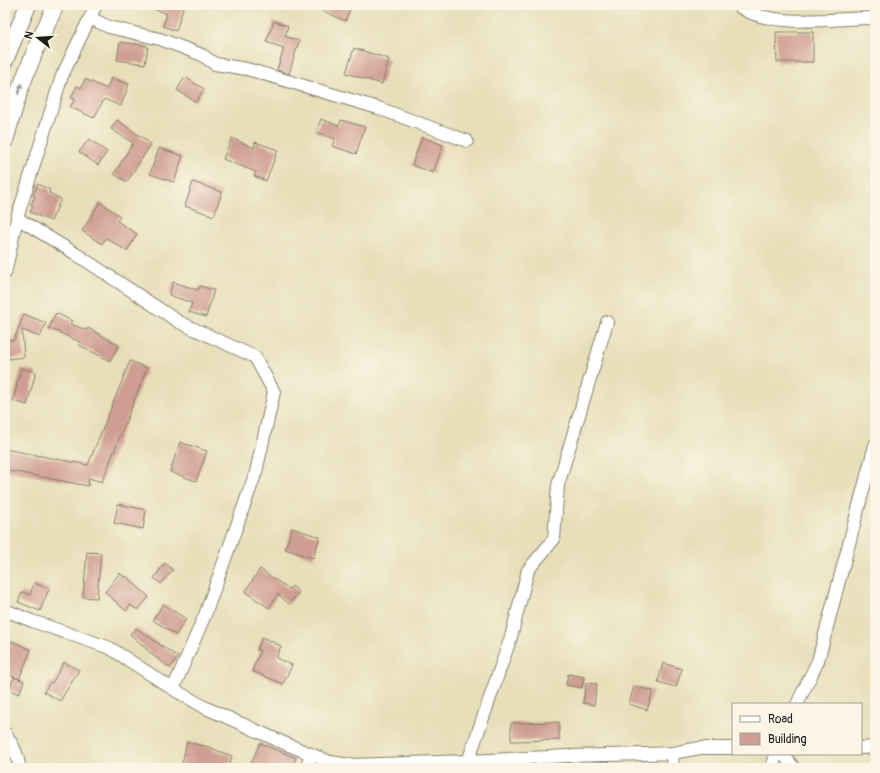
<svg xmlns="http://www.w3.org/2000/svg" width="880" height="773" font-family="Pangolin,sans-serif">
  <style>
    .building { fill: #cf9e92 }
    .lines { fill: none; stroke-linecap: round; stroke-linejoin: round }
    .street-casing { stroke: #827e6a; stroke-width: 14 }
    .secondary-casing { stroke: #827e6a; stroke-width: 18 }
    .street { stroke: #fff; stroke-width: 12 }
    .secondary { stroke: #fff; stroke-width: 16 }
    .oneway { fill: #999 }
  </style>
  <rect width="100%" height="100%" fill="#fcf5e5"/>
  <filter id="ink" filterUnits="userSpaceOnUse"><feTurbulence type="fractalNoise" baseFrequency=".025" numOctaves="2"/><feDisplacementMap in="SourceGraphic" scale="8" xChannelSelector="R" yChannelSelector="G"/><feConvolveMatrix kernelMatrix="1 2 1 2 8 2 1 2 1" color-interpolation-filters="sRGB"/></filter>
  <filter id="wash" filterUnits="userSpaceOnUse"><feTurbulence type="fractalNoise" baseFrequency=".012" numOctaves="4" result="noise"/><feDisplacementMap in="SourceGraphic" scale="16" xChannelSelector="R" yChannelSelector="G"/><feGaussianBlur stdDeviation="0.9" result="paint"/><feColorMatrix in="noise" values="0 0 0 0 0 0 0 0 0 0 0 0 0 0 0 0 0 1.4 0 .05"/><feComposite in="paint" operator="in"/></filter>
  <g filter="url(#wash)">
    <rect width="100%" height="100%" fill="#e7dfb9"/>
    <g id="blocks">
      <path class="building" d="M 146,5 L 184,5 L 176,31 L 163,26 L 167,14 L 146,6 Z
        M 311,5 L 352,5 L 345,21 Z
        M 274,21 L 288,26 L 285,36 L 299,41 L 289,74 L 277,70 L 284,48 L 266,42 Z
        M 776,32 L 813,32 L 813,62 L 777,62 Z
        M 120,42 L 148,46 L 145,64 L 117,60 Z
        M 354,48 L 389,59 L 382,84 L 346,73 Z
        M 185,77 L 204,89 L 196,102 L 177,90 Z
        M 111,78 L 129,84 L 121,106 L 104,99 L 94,118 L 70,107 L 75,99 L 71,98 L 77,86 L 81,88 L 85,79 L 107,89 Z
        M 321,119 L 339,126 L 341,120 L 365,127 L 356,154 L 332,146 L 335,139 L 316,132 Z
        M 117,120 L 151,144 L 127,182 L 114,174 L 133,143 L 111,129 Z
        M 422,137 L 443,145 L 433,173 L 412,165 Z
        M 232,138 L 254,148 L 255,142 L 278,150 L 266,181 L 254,176 L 256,172 L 223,159 Z
        M 89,139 L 107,152 L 98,165 L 79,152 Z
        M 159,148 L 183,156 L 174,182 L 150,174 Z
        M 193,182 L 222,192 L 214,216 L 185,206 Z
        M 38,184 L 50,190 L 49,193 L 61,199 L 51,221 L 30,212 L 33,206 L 31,205 L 35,196 L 33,195 Z
        M 100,202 L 120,216 L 117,221 L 137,234 L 127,251 L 106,238 L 102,244 L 82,231 Z
        M 173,282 L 198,290 L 200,286 L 214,290 L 206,317 L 189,312 L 192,303 L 169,295 Z
        M 56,313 L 72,321 L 70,324 L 87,330 L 88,328 L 119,345 L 110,361 L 79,345 L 80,342 L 49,328 Z
        M 24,314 L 46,323 L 40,337 L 22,330 L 24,357 L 8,359 L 5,352 L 5,340 L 14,340 Z
        M 130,361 L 147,368 L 102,482 L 89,478 L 88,486 L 5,470 L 5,449 L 88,465 Z
        M 21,368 L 36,372 L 27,405 L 13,401 Z
        M 180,442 L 207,451 L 196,481 L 170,472 Z
        M 118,504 L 146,510 L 143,529 L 114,523 Z
        M 292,528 L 320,537 L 313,558 L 285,549 Z
        M 87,552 L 101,553 L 97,598 L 83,597 Z
        M 165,563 L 173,570 L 161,584 L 154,578 Z
        M 260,569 L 289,589 L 292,586 L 299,592 L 289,604 L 278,594 L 269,608 L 245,592 Z
        M 120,573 L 125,578 L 126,576 L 149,597 L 138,610 L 130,605 L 126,611 L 105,592 Z
        M 34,583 L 49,589 L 40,611 L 18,602 L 22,592 L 30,595 Z
        M 163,604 L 186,619 L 176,635 L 153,620 Z
        M 136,628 L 178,657 L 170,668 L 155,657 L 130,634 Z
        M 262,637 L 281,646 L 276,658 L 292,665 L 283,684 L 252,671 L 260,651 L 257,650 Z
        M 12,641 L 31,650 L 19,679 L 5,673 L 5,659 Z
        M 64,662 L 79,670 L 60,701 L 44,692 L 50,682 L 52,683 Z
        M 663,663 L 682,669 L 676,687 L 658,682 Z
        M 568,674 L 584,677 L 582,688 L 566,685 Z
        M 14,677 L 24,681 L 19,694 L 9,690 Z
        M 586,683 L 597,684 L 594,705 L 583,703 Z
        M 634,686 L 653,691 L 647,710 L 629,704 Z
        M 559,722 L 559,740 L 511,741 L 511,723 Z
        M 187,742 L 213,748 L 213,749 L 232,756 L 228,768 L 181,768 Z
        M 260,743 L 296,758 L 292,768 L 249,768 Z"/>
    </g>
  </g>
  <g filter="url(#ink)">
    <use href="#blocks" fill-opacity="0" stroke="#827e6a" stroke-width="1"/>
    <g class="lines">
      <defs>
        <path id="street" d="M 737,5 C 742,8 746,11 751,13 C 787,27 837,18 875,18
          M 90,18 L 109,27 L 160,39 L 202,55 L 215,64 L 247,69 L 378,108 L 467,141
          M 17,218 L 76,254 L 179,322 L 255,357 L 274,392 L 256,472 L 205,615 L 173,689
          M 5,273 L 17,218 L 62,76 L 96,5
          M 5,610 L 32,621 L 110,648 L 173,689 L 206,708 L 284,743 L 330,762 L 351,765 L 468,761 L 568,756 L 647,754 L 673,753 L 700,748 L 733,748
          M 797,704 L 818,661 L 875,445
          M 5,733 C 12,744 19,755 19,768
          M 861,748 L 875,747
          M 783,754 L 794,768
          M 466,767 L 511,637 L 528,570 L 554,539 L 558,485 L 607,322
          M 306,768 L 311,754
          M 672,768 L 673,753
          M 772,768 L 776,754"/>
        <path id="secondary" d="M 5,60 L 28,5
          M 5,140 L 20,89 L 39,41 L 56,5"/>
      </defs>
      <use href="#street" class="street-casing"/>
      <use href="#secondary" class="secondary-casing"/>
      <use href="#street" class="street"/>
      <use href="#secondary" class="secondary"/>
    </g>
    <defs><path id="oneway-solid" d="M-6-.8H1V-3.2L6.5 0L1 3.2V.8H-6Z"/></defs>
    <use class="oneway" href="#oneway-solid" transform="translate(20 89) rotate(-71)"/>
  </g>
  <rect width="880" height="773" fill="none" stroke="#fcf5e5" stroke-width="20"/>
  <rect x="732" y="703" width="130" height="52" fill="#fcf5e5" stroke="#a29e95"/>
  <rect x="740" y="716" width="20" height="6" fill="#ffffff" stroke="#a29e95"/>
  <text x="768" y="723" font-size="12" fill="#1c1c1c">Road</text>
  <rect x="740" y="733" width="20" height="12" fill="#cf9e92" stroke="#a29e95"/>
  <text x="768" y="743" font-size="12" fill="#1c1c1c">Building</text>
  <g transform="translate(38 38) rotate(287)" stroke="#fcf5e5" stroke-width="3" paint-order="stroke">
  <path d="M0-3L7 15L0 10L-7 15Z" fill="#1c1c1c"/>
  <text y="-6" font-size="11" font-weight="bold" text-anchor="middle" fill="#1c1c1c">N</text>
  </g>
</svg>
